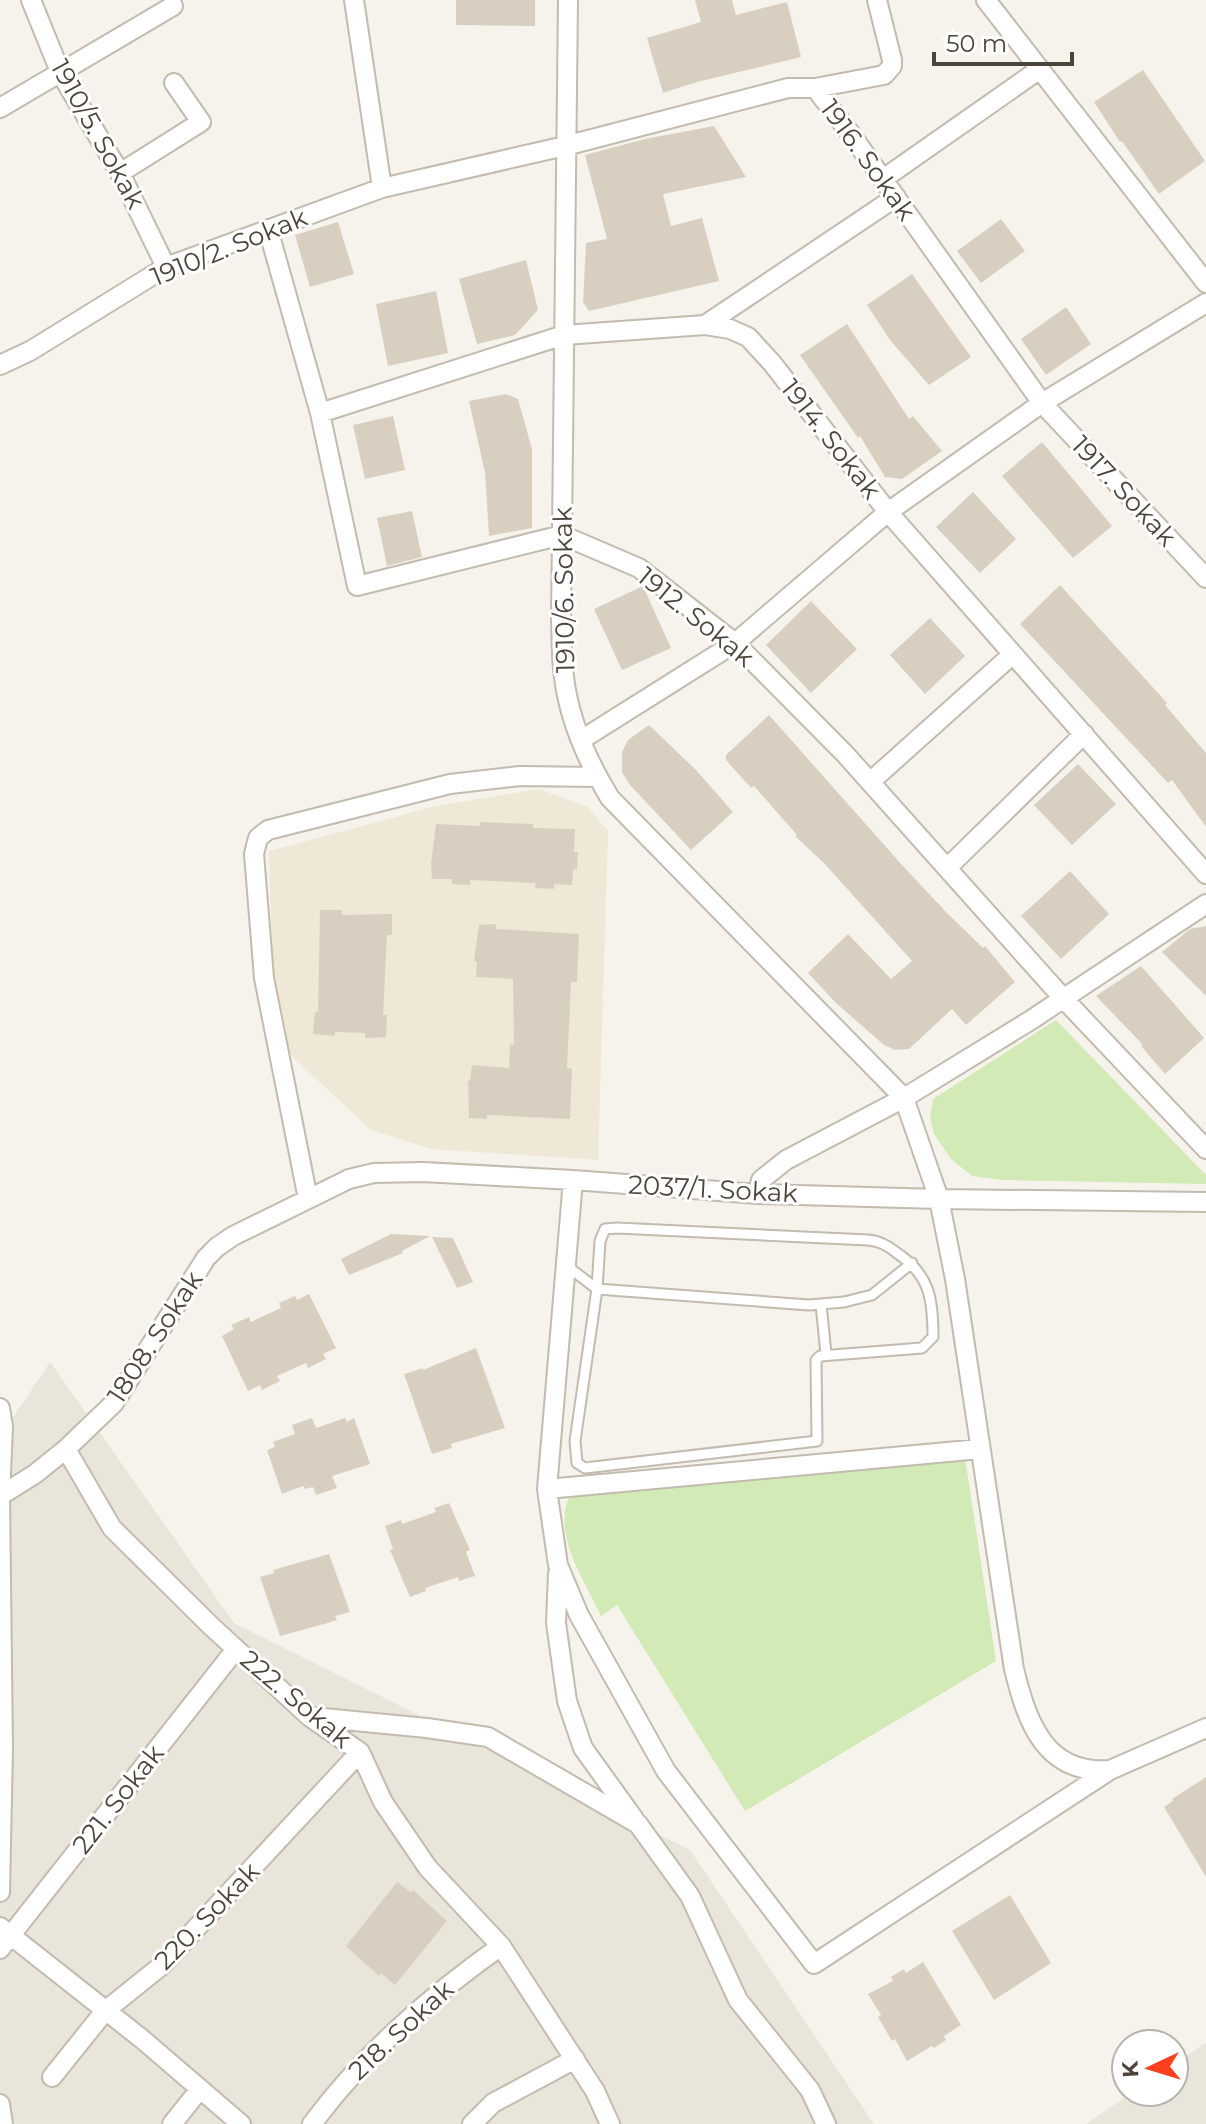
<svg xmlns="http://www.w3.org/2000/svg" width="1206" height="2124" font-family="Montserrat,sans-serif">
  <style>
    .residential { fill: #eae5da }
    .education { fill: #efe8d6 }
    .green { fill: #d2eab5 }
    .building { fill: #d8cfc1 }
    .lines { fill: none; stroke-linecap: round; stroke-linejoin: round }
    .service-casing { stroke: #c2bbae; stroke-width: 13 }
    .minor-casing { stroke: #c2bbae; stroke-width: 22 }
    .service { stroke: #fff; stroke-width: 9 }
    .minor { stroke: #fff; stroke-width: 18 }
    .labels { text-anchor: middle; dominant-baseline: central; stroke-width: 6; stroke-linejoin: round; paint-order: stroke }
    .street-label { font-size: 26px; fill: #4b4439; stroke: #fff }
  </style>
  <rect width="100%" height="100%" fill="#f6f3ec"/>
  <path class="residential" d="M 50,1362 L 234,1623 L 690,1850 L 874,2124 L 0,2124 L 0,1437 Z
    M 1206,2043 L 1206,2124 L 1086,2124 L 1133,2092 L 1174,2092 L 1174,2064 Z"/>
  <path class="education" d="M 539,789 L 588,807 L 608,831 L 598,1160 L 431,1149 L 371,1130 L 285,1050 L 273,986 L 269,851 L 436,806 Z"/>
  <path class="green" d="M 1056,1020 L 1206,1175 L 1206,1184 L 1004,1180 L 972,1176 L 951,1159 L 934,1134 L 930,1118 L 933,1099 Z
    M 965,1458 L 996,1661 L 745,1811 L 617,1605 L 601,1616 C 585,1580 550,1533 571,1493 Z"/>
  <path class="building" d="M 456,0 L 535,0 L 535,26 L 456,25 Z
    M 695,0 L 732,0 L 736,15 L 787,2 L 801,57 L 697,82 L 663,93 L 647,38 L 701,22 Z
    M 1143,70 L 1205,161 L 1159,194 L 1122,141 L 1120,142 L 1094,102 Z
    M 714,126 L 746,177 L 663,194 L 671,226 L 702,218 L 719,281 L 589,311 L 583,302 L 586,243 L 607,239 L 585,155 L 645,139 Z
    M 1001,219 L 1025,251 L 981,283 L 957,251 Z
    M 338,222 L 354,274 L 310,287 L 295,235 Z
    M 526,260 L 538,310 L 515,335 L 477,344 L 459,279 Z
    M 912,274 L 971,357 L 929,385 L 890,340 L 867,305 Z
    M 436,291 L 448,353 L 388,366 L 376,304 Z
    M 1066,307 L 1091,344 L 1046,375 L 1021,339 Z
    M 847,324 L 909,419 L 913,416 L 942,451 L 902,479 L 885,477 L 860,436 L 858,438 L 800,355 Z
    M 506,394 L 518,399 L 532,449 L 532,528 L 489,536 L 485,473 L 469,401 Z
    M 393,416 L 405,470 L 365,479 L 353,425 Z
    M 1042,442 L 1112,526 L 1073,558 L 1002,476 Z
    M 973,492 L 1016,539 L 980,573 L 936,527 Z
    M 412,511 L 422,557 L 387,566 L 377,518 Z
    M 1060,585 L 1167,703 L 1165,705 L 1206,753 L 1206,827 L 1172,780 L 1168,783 L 1020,624 Z
    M 643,586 L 671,648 L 622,670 L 594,609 Z
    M 811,601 L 857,649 L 811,693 L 766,645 Z
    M 930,618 L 965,656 L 925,694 L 890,655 Z
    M 769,715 L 902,865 L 946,912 L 983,948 L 985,946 L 1015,982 L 966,1025 L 952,1009 L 909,1049 L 895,1050 L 884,1045 L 836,1003 L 808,973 L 848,934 L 891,979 L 912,961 L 824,863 L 795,836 L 797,835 L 754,786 L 751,788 L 726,760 L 726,755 Z
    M 649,725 L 696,770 L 733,812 L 691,850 L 630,785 L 622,772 L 622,752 L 628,740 Z
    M 1078,764 L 1116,804 L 1072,845 L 1034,805 Z
    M 480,822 L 533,824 L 533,828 L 575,829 L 574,852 L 578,852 L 577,870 L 573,869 L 572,885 L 554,884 L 554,889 L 535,888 L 536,883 L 470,880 L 470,885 L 452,884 L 452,879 L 432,879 L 431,864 L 436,824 L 480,826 Z
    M 1070,871 L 1109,914 L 1061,959 L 1021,916 Z
    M 320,910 L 342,910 L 342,915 L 392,914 L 392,935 L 387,935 L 383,1015 L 387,1015 L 386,1037 L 365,1038 L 365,1033 L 335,1032 L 335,1036 L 313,1034 L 315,1012 L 318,1012 Z
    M 496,924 L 496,929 L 579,934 L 577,982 L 571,982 L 567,1068 L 572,1069 L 570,1119 L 487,1115 L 487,1119 L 469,1118 L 468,1081 L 470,1081 L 472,1065 L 509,1068 L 510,1044 L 514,1045 L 513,979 L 476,977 L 477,962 L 474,961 L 479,925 Z
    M 1206,926 L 1206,996 L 1162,952 L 1190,929 Z
    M 1141,966 L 1204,1038 L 1165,1074 L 1141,1046 L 1143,1045 L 1096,996 Z
    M 391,1234 L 430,1236 L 402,1251 L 403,1253 L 349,1275 L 341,1259 Z
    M 432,1237 L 453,1238 L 473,1282 L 457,1288 Z
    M 309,1294 L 336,1348 L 323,1354 L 326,1359 L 308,1368 L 306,1363 L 277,1376 L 280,1381 L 262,1390 L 260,1385 L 248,1391 L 222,1336 L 234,1329 L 231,1325 L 249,1317 L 251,1322 L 281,1308 L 279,1303 L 295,1296 L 297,1300 Z
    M 476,1348 L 505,1428 L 451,1444 L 452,1448 L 432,1454 L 404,1374 L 423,1368 L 423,1370 Z
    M 312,1418 L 316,1428 L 345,1418 L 347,1422 L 354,1418 L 370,1464 L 332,1476 L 337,1488 L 316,1495 L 313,1487 L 305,1489 L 303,1486 L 282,1494 L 267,1450 L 275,1447 L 273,1442 L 295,1434 L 292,1425 Z
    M 449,1503 L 470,1550 L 466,1552 L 475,1576 L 459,1581 L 458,1577 L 425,1588 L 426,1591 L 410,1597 L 390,1550 L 393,1549 L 385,1526 L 401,1520 L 402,1524 L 436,1512 L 434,1508 Z
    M 329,1554 L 350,1612 L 335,1616 L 337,1620 L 324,1624 L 280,1636 L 260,1577 L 274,1573 L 273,1570 Z
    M 1206,1777 L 1206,1877 L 1164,1807 L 1173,1801 L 1172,1799 Z
    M 397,1882 L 411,1892 L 413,1890 L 447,1921 L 395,1985 L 381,1973 L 379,1976 L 346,1946 Z
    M 1010,1895 L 1051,1963 L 994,2000 L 952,1931 Z
    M 923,1962 L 961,2025 L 944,2036 L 946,2040 L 934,2048 L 932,2046 L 907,2061 L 895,2039 L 892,2041 L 878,2017 L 881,2015 L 868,1994 L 893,1981 L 891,1977 L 904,1969 L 906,1973 Z"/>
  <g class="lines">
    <defs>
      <path id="service" d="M 617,1228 L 868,1240 C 880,1241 888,1246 897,1253 C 930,1275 933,1299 933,1337 L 922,1348 L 820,1356 L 816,1360 L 817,1441 L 585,1468 L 577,1463 L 575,1441 L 597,1289 L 600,1241 L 605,1229 Z
        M 567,1266 L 597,1289 L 809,1305 L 844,1302 L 872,1295 L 912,1263
        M 821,1304 L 826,1354"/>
      <path id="minor" d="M 31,0 L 61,74 L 120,173 L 166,267
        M 354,0 L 382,188
        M 568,0 L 561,621 C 562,639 561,658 564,677 C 569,719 588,762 610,798 L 904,1098 L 786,1160 L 761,1180 L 758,1194
        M 986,0 L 1206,283
        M 815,88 L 884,75 L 892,66 L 892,60 L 877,0
        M 0,108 L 173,6
        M 120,173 L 201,122 L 174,83
        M 883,179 L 1040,69
        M 268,229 L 320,413 L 357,586 L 562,535 L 639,568 L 735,643 L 845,754 L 1062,997 L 1206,1149
        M 705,325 L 896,197
        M 0,365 L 30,351 L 166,267 L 382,188 L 565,146 L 788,88 L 815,88 L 850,133 L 1042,403 L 1206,578
        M 320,413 L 564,335 L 705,325 L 730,329 L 748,337 L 772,363 L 888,512 L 1206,874
        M 581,740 L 735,643 L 888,512 L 1042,403 L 1206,303
        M 870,782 L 1013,654
        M 947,868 L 1084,734
        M 1206,904 L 1031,1020 L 904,1098 L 939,1199 L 955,1279 L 1014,1669 C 1027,1722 1045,1775 1110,1770 L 1206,1728
        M 573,1180 L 547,1489 L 558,1565 L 579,1615 L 666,1771 L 814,1964 L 1110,1770
        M 308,1199 L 264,978 L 254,854 L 258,838 L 268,830 L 450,784 L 520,776 L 598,777
        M 0,1408 L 3,1426 L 0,1497
        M 66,1449 L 112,1528 L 211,1626 L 310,1717 L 360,1752 L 383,1802 L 428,1868 L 501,1946 L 595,2091 L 610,2124
        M 547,1489 L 980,1449
        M 558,1573 L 556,1623 L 567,1701 L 583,1748 L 634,1819
        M 313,1717 L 427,1728 L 488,1737 L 638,1824 L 690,1896 L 738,2000 L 810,2090 L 826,2124
        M 0,1892 L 3,1749 L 0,1496 L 35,1474 L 66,1449 L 114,1403 L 206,1258 L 217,1247 L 233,1236 L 349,1179 L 374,1173 L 423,1172 L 573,1180 L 758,1194 L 939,1199 L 1206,1202
        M 0,1927 L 142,2039 L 241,2124
        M 0,1949 L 236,1649
        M 52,2077 L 105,2011 L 161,1966 L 360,1752
        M 0,2104 L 3,2124
        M 172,2124 L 200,2089
        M 312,2124 C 365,2053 429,1997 501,1946
        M 472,2124 L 493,2103 L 575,2059"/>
    </defs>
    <use href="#service" class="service-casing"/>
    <use href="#minor" class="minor-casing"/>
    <use href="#service" class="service"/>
    <use href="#minor" class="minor"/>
  </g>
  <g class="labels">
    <g class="street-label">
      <text transform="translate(98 134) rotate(61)">1910/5. Sokak</text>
      <text transform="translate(868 160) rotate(54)">1916. Sokak</text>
      <text transform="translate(229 247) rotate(-22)">1910/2. Sokak</text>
      <text transform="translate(831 439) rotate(52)">1914. Sokak</text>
      <text transform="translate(1124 491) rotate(47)">1917. Sokak</text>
      <text transform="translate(564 590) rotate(-91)">1910/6. Sokak</text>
      <text transform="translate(696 617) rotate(39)">1912. Sokak</text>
      <text transform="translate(713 1189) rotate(3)">2037/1. Sokak</text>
      <text transform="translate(155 1337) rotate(-57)">1808. Sokak</text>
      <text transform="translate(296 1699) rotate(40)">222. Sokak</text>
      <text transform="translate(118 1799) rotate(-52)">221. Sokak</text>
      <text transform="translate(207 1916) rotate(-46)">220. Sokak</text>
      <text transform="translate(401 2030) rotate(-43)">218. Sokak</text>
    </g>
  </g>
  <g transform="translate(1150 2068) rotate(266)"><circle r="38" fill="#ffffff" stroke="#b7b4b0" stroke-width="2"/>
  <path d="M0-6L14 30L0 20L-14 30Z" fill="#fc3f1d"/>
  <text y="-12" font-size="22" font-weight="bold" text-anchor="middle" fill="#4b4439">K</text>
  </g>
  <path d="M934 52v12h138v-12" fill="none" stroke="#4b4439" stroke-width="4"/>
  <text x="946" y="52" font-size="24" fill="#4b4439" stroke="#ffffff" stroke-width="6" paint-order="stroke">50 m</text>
</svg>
